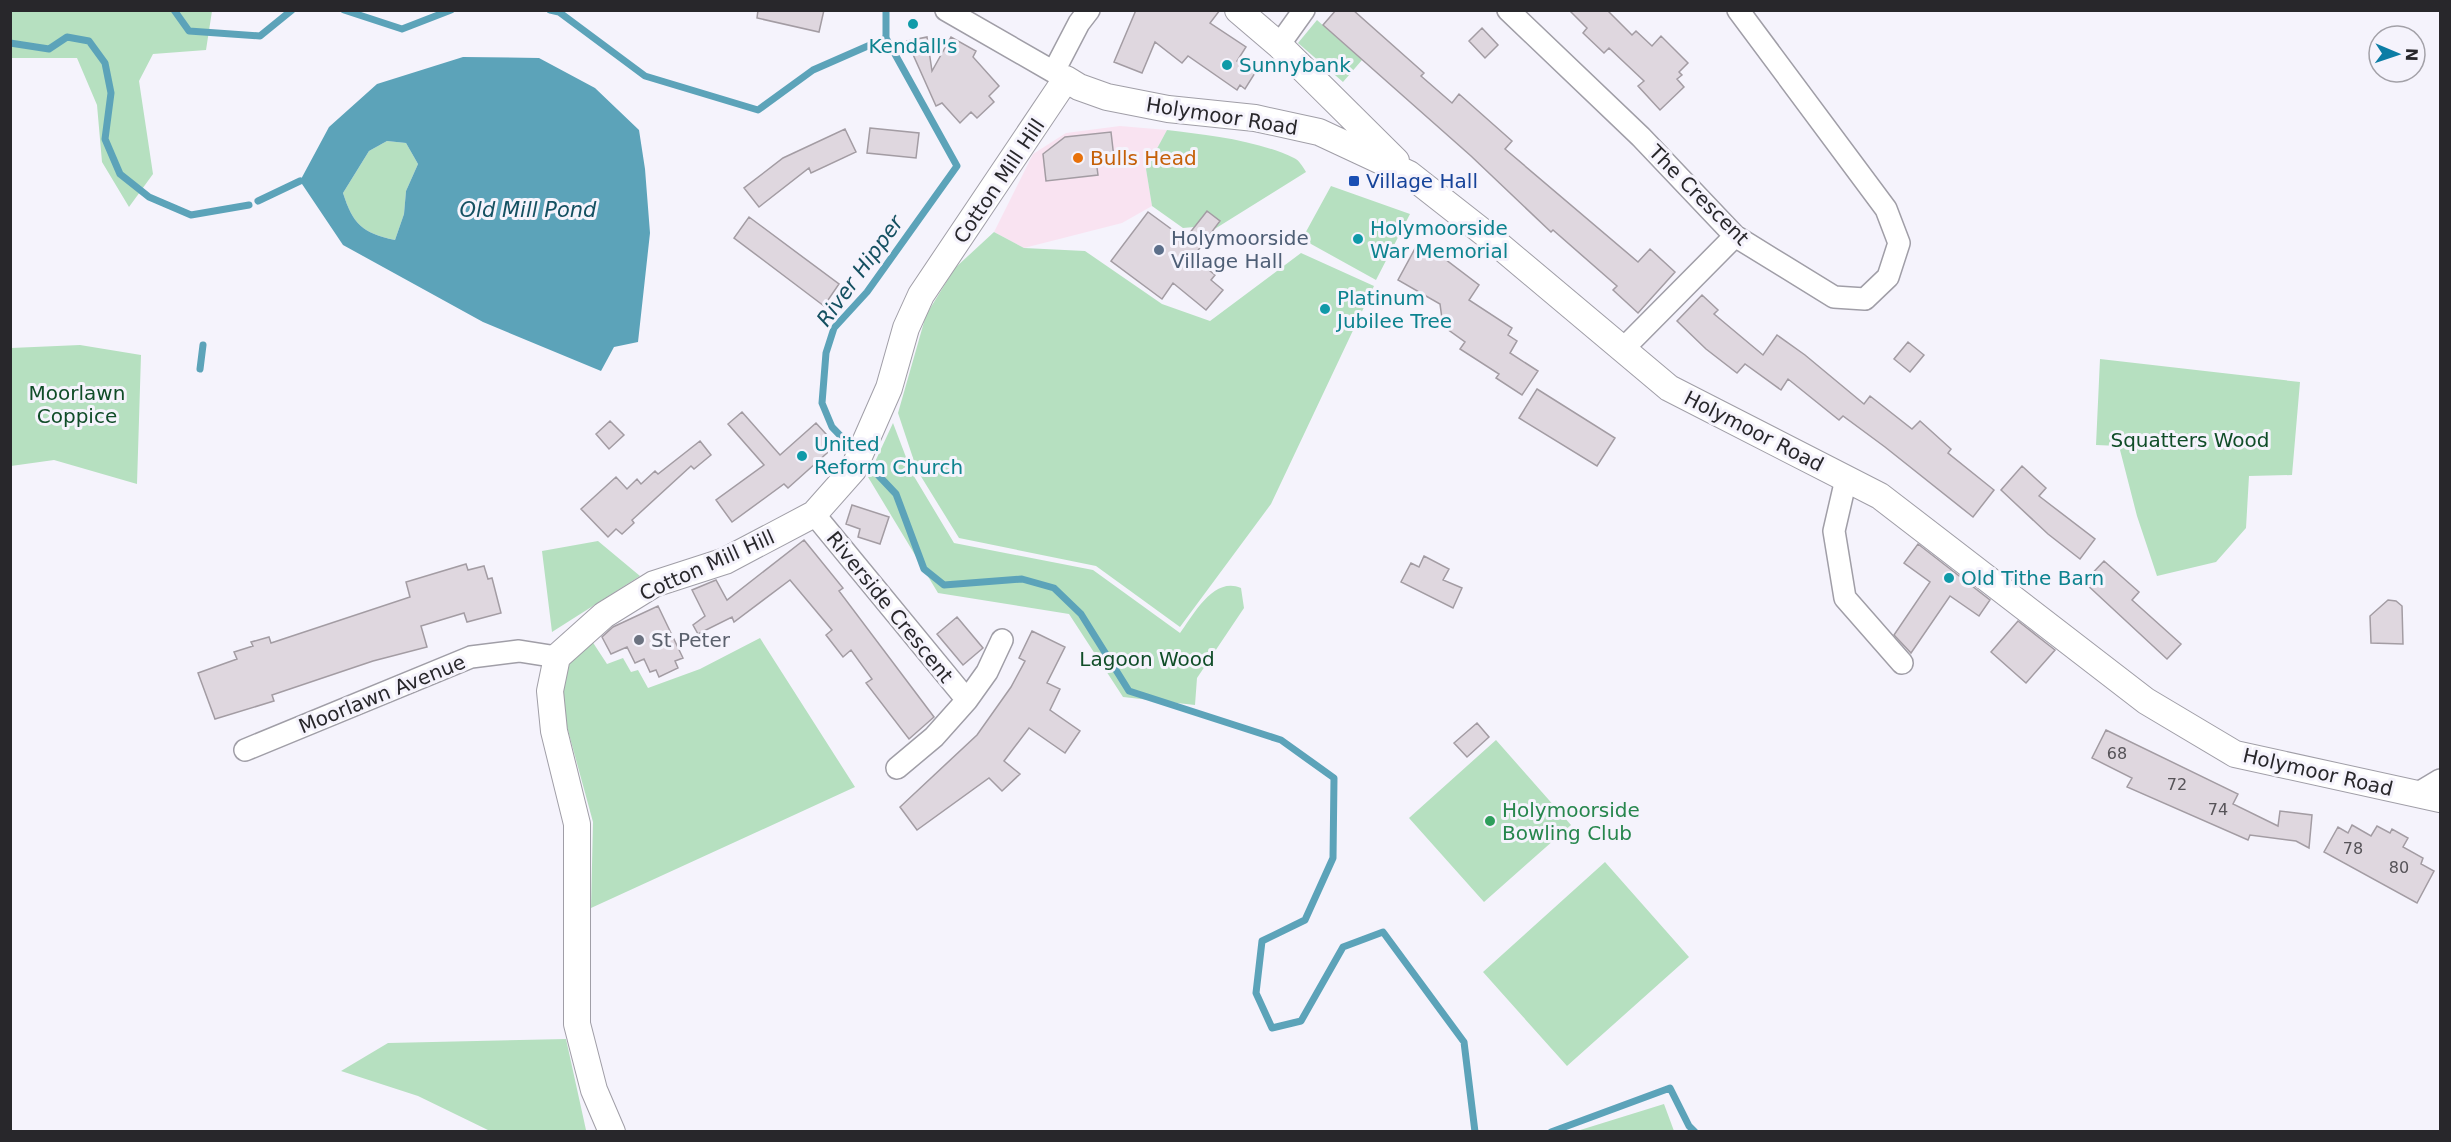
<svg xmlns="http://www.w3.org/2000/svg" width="2451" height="1142" font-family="'DejaVu Sans',sans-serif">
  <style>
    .commercial { fill: #f9e3f1 }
    .green { fill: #b6e0c0 }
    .water { fill: #5ca3b9; fill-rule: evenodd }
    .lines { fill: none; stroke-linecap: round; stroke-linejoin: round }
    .stream { stroke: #5ca3b9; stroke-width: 7 }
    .building { fill: #dfd7df; stroke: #a39ca3; stroke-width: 1.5 }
    .minor-casing { stroke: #a09ea7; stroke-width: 24 }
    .tertiary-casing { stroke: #a09ea7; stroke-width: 28 }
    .minor { stroke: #fff; stroke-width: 21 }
    .tertiary { stroke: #fff; stroke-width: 26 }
    .culture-dot { fill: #0f9aa8; stroke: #f5f3fc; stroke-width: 2 }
    .food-dot { fill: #e8710a; stroke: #f5f3fc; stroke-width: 2 }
    .transit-dot { fill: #1a4fb4; stroke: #f5f3fc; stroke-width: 2 }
    .service-dot { fill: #5c6f8a; stroke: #f5f3fc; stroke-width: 2 }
    .worship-dot { fill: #6b7280; stroke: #f5f3fc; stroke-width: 2 }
    .leisure-dot { fill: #2e9e5b; stroke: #f5f3fc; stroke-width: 2 }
    .labels { text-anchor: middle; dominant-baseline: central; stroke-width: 6; stroke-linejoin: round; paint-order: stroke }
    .number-label { font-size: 16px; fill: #565358 }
    .culture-label { font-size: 20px; fill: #0d838f; stroke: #f5f3fc; text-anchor: start }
    .street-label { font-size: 20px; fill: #28272b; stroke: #f5f3fc }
    .food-label { font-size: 20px; fill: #c56008; stroke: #f5f3fc; text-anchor: start }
    .transit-label { font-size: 20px; fill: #164399; stroke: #f5f3fc; text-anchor: start }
    .service-label { font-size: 20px; fill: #4e5e75; stroke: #f5f3fc; text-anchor: start }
    .park-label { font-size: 20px; fill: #104d28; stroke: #f5f3fc }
    .worship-label { font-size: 20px; fill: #5b616d; stroke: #f5f3fc; text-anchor: start }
    .leisure-label { font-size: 20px; fill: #27864d; stroke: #f5f3fc; text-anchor: start }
    .water-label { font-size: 21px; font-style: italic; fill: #145061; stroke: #f5f3fc }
  </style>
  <rect width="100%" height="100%" fill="#f5f3fc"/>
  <path class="commercial" d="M 1120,126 L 1167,130 L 1146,169 L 1152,206 L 1122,223 L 1024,248 L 994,232 L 1033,154 L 1066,133 Z"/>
  <path class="green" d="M 11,10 L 212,11 L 206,50 L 153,54 L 139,81 L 153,174 L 129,207 L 102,162 L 97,105 L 77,58 L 11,58 Z
    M 1317,20 L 1362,60 L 1343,82 L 1298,43 Z
    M 1167,130 C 1208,135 1256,140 1294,158 C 1299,160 1303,167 1306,172 L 1205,235 L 1194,227 L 1183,228 L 1152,206 L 1146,169 Z
    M 387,141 L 406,143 L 418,164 L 406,191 L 404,214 L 395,240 C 362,233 353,224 343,193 L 369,151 Z
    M 1331,186 L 1410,214 L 1376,280 L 1302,239 Z
    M 994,232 L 1024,248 L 1085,251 L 1162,304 L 1210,321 L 1301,253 L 1374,286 L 1271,504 L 1180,627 L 1096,566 L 959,538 L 917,470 L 898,413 L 926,315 L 955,268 Z
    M 80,345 L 141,355 L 137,484 L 54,460 L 11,466 L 11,348 Z
    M 2100,359 L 2300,382 L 2292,475 L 2249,476 L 2246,528 L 2216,562 L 2157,576 L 2137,516 L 2119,446 L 2096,445 Z
    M 893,423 L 912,473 L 954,543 L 1093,570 L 1180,633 C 1193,616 1213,576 1241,588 L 1244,608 L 1197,678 L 1195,705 L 1123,697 L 1069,614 L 938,593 L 868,477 Z
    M 598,541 L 640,576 L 552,632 L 542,551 Z
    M 590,638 L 607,664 L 623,658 L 631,672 L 638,670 L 648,688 L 700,669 L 760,638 L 855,787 L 591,908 L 593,822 L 560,701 L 564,662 Z
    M 1496,740 L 1571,825 L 1484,902 L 1409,818 Z
    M 1605,862 L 1689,957 L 1567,1066 L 1483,972 Z
    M 566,1039 L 586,1130 L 490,1131 L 418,1096 L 341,1071 L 388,1043 Z
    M 1664,1104 L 1674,1131 L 1577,1131 Z"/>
  <path class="water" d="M 463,57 L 539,58 L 595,88 L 639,130 L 645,169 L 650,233 L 638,342 L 614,347 L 601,371 L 483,322 L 343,245 L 300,181 L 329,127 L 377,84 ZM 387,141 L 406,143 L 418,164 L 406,191 L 404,214 L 395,240 C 362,233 353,224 343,193 L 369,151 Z"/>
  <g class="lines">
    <path class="stream" d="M 174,10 L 189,31 L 260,36 L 292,10
      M 344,10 L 402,29 L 451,10
      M 550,10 L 559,12 L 645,76 L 758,110 L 813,70 L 886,38 L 957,166 L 867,292 L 834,328 L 826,353 L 822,403 L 832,427 L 855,451
      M 886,38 L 886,10
      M 10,43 L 49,49 L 67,37 L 89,41 L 105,63 L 111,93 L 105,139 L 120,174 L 149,197 L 191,215 L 249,205
      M 258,201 L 300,181
      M 200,369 L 203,345
      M 863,459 L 896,494 L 924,569 L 944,585 L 1022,579 L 1054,588 L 1081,614 L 1129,691 L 1281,740 L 1334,778 L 1333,858 L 1305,920 L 1262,941 L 1256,993 L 1272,1028 L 1301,1021 L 1343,947 L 1383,932 L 1464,1042 L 1475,1132
      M 1551,1132 L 1670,1088 L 1689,1126 L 1695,1132"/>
  </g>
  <path class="building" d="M 758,10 L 824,10 L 819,32 L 757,18 Z
    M 1136,10 L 1220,10 L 1210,23 L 1246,47 L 1237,61 L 1255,73 L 1245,89 L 1240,85 L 1237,90 L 1188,56 L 1182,63 L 1155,42 L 1142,73 L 1114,62 Z
    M 1336,10 L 1353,10 L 1424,73 L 1421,76 L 1452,103 L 1459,94 L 1512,141 L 1505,149 L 1638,262 L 1650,249 L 1675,272 L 1638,313 L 1613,290 L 1617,286 L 1553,230 L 1551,232 L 1471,156 L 1323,25 Z
    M 1569,10 L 1607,10 L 1632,35 L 1636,31 L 1652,46 L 1661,36 L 1688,63 L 1679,72 L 1682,75 L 1677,79 L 1684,87 L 1660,110 L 1638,86 L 1644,81 L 1609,48 L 1604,53 L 1583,33 L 1587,28 Z
    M 1482,28 L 1498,45 L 1485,58 L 1469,41 Z
    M 927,37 L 932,71 L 951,37 L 976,51 L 973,57 L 999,86 L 989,96 L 994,102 L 977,118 L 971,112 L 960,123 L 942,103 L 936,106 L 907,41 Z
    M 870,128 L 919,133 L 916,158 L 867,153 Z
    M 845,129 L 856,152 L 811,173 L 809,168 L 759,207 L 744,188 L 783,158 Z
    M 1111,132 L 1114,158 L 1096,160 L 1098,175 L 1046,181 L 1043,154 L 1065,137 Z
    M 1207,211 L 1220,221 L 1193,257 L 1215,275 L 1211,280 L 1223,290 L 1206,310 L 1173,283 L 1162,299 L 1111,261 L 1148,212 L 1185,239 Z
    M 749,217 L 839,284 L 824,306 L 734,238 Z
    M 1418,243 L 1437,253 L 1479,285 L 1469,300 L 1512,328 L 1508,335 L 1517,341 L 1510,353 L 1538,371 L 1522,395 L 1496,378 L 1499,374 L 1460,349 L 1465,342 L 1443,326 L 1440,304 L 1398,280 Z
    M 1702,295 L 1718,310 L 1714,314 L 1763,355 L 1777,335 L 1805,355 L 1864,404 L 1870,396 L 1912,429 L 1920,421 L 1951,449 L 1948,453 L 1994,490 L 1973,517 L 1885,447 L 1843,416 L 1839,420 L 1788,379 L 1781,390 L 1745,364 L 1737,373 L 1706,349 L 1677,321 Z
    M 1908,342 L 1924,355 L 1910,372 L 1894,359 Z
    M 1537,389 L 1615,438 L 1597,466 L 1519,418 Z
    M 742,412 L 780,455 L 816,423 L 836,445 L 788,488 L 784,484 L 732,522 L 716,500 L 764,465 L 728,424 Z
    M 610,421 L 624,435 L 609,449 L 596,434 Z
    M 700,441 L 711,455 L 694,469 L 691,466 L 632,520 L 634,523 L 622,534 L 616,529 L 608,537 L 581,509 L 616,477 L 627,489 L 637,479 L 641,484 L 655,471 L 658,474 Z
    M 2022,466 L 2046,488 L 2039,496 L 2095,539 L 2080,559 L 2048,534 L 2001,490 Z
    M 852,505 L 889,517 L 880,544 L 858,537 L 860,529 L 846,524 Z
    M 804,540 L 843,588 L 839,591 L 934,717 L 909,739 L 866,683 L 872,679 L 851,650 L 843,657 L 826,635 L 832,630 L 790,580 L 734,622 L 732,617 L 698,634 L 693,625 L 705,616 L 692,590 L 716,580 L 727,600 Z
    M 1918,544 L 1990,600 L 1979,616 L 1950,596 L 1911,653 L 1894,635 L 1930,582 L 1904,563 Z
    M 1424,556 L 1449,569 L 1443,580 L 1462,588 L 1453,608 L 1401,582 L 1411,563 L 1419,567 Z
    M 2104,561 L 2139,592 L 2132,600 L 2181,644 L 2167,659 L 2084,582 Z
    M 466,564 L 468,570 L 484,566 L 488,579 L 492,578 L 501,613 L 467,622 L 464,613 L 421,626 L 427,647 L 373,661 L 272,695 L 274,701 L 215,719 L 198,673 L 237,659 L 234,652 L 253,646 L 251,642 L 269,637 L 271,643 L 410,597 L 406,582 Z
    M 2388,600 L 2396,601 L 2402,606 L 2403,644 L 2371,643 L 2370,616 Z
    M 658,606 L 683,658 L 675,661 L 678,668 L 659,677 L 656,670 L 650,672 L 644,659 L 635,663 L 627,647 L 611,654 L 602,637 L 613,627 Z
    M 957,617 L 983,648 L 963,665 L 937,634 Z
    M 2018,621 L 2055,650 L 2026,683 L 1991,652 Z
    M 1032,631 L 1065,647 L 1047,683 L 1060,689 L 1050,710 L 1080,731 L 1065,753 L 1029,728 L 1004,761 L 1020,774 L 1002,791 L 989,778 L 917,830 L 900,807 L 977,735 L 1011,687 L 1025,661 L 1019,658 Z
    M 1477,723 L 1489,737 L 1467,757 L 1454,743 Z
    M 2106,730 L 2238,794 L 2233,804 L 2278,826 L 2280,811 L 2312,815 L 2309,848 L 2296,841 L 2250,835 L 2248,840 L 2127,787 L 2132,778 L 2092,758 Z
    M 2352,825 L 2371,836 L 2377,826 L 2390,833 L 2392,829 L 2408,838 L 2403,847 L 2423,858 L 2421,864 L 2434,871 L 2417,903 L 2324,852 L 2338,827 L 2348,833 Z"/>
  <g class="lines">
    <defs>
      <path id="minor" d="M 946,10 L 1066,79
        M 1508,10 L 1641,137 L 1735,236 L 1834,297 L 1865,299 L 1888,277 L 1899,243 L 1886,209 L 1738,10
        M 1279,45 L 1304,10
        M 1054,71 L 1079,23 L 1089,10
        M 1623,349 L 1735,236
        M 1846,479 L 1834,531 L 1845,598 L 1902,663
        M 814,514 L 967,700 L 987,672 L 1002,640
        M 245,750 L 471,657 L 519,651 L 557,657
        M 897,768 L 934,737 L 967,700
        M 2415,795 L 2440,780"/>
      <path id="tertiary" d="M 1238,10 L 1279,45 L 1396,161
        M 612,1132 L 594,1090 L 577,1024 L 577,824 L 554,731 L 550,691 L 557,657 L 604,615 L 654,584 L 725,561 L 814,514 L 853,470 L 889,388 L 906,328 L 921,295 L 1066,79 L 1079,87 L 1107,97 L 1168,109 L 1255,118 L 1319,132 L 1409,174 L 1488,236 L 1669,388 L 1880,496 L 2146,701 L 2235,754 L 2440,799"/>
    </defs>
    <use href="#minor" class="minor-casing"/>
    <use href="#tertiary" class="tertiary-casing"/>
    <use href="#minor" class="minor"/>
    <use href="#tertiary" class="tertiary"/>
  </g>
  <g class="culture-dot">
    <circle cx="913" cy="24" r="6"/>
    <circle cx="1227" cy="65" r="6"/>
    <circle cx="1358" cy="239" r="6"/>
    <circle cx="1325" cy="309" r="6"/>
    <circle cx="802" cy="456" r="6"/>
    <circle cx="1949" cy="578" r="6"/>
  </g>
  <circle class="food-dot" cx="1078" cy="158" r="6"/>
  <rect class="transit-dot" x="1348" y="175" width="12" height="12" rx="3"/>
  <circle class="service-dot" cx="1159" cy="250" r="6"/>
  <circle class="worship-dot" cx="639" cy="640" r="6"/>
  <circle class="leisure-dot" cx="1490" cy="821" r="6"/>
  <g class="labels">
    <g class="number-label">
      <text x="2117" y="753">68</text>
      <text x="2177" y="784">72</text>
      <text x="2218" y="809">74</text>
      <text x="2353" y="848">78</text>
      <text x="2399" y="867">80</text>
    </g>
    <g class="culture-label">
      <text x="913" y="46" text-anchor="middle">Kendall's</text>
      <text x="1239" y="65">Sunnybank</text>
      <text x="1370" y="228">Holymoorside<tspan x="1370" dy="23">War Memorial</tspan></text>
      <text x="1337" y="298">Platinum<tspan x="1337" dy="23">Jubilee Tree</tspan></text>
      <text x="814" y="444">United<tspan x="814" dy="23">Reform Church</tspan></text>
      <text x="1961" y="578">Old Tithe Barn</text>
    </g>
    <g class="street-label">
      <text transform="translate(1222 116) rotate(9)">Holymoor Road</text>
      <text transform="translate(999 181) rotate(-56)">Cotton Mill Hill</text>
      <text transform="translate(1699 195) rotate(45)">The Crescent</text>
      <text transform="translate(1754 431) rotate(27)">Holymoor Road</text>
      <text transform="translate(707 565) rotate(-24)">Cotton Mill Hill</text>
      <text transform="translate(890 607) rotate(51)">Riverside Crescent</text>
      <text transform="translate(382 694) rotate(-22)">Moorlawn Avenue</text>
      <text transform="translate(2318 772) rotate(13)">Holymoor Road</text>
    </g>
    <g class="food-label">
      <text x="1090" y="158">Bulls Head</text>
    </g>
    <g class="transit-label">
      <text x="1366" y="181">Village Hall</text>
    </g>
    <g class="service-label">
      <text x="1171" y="238">Holymoorside<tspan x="1171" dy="23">Village Hall</tspan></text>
    </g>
    <g class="park-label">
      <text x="77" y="393">Moorlawn<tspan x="77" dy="23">Coppice</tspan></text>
      <text x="2190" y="440">Squatters Wood</text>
      <text x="1147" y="659">Lagoon Wood</text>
    </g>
    <g class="worship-label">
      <text x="651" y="640">St Peter</text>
    </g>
    <g class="leisure-label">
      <text x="1502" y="810">Holymoorside<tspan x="1502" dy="23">Bowling Club</tspan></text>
    </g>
    <g class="water-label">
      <text x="528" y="210">Old Mill Pond</text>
      <text transform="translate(860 271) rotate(-54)">River Hipper</text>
    </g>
  </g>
  <rect width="2451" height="1142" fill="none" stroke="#28272b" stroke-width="24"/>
  <g transform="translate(2397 54) rotate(92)"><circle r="28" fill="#f5f3fc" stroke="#a3a1a8" stroke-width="1.5"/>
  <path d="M0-4.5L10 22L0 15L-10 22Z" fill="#0c7da5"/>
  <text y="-9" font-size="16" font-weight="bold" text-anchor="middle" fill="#28272b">N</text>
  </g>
</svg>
